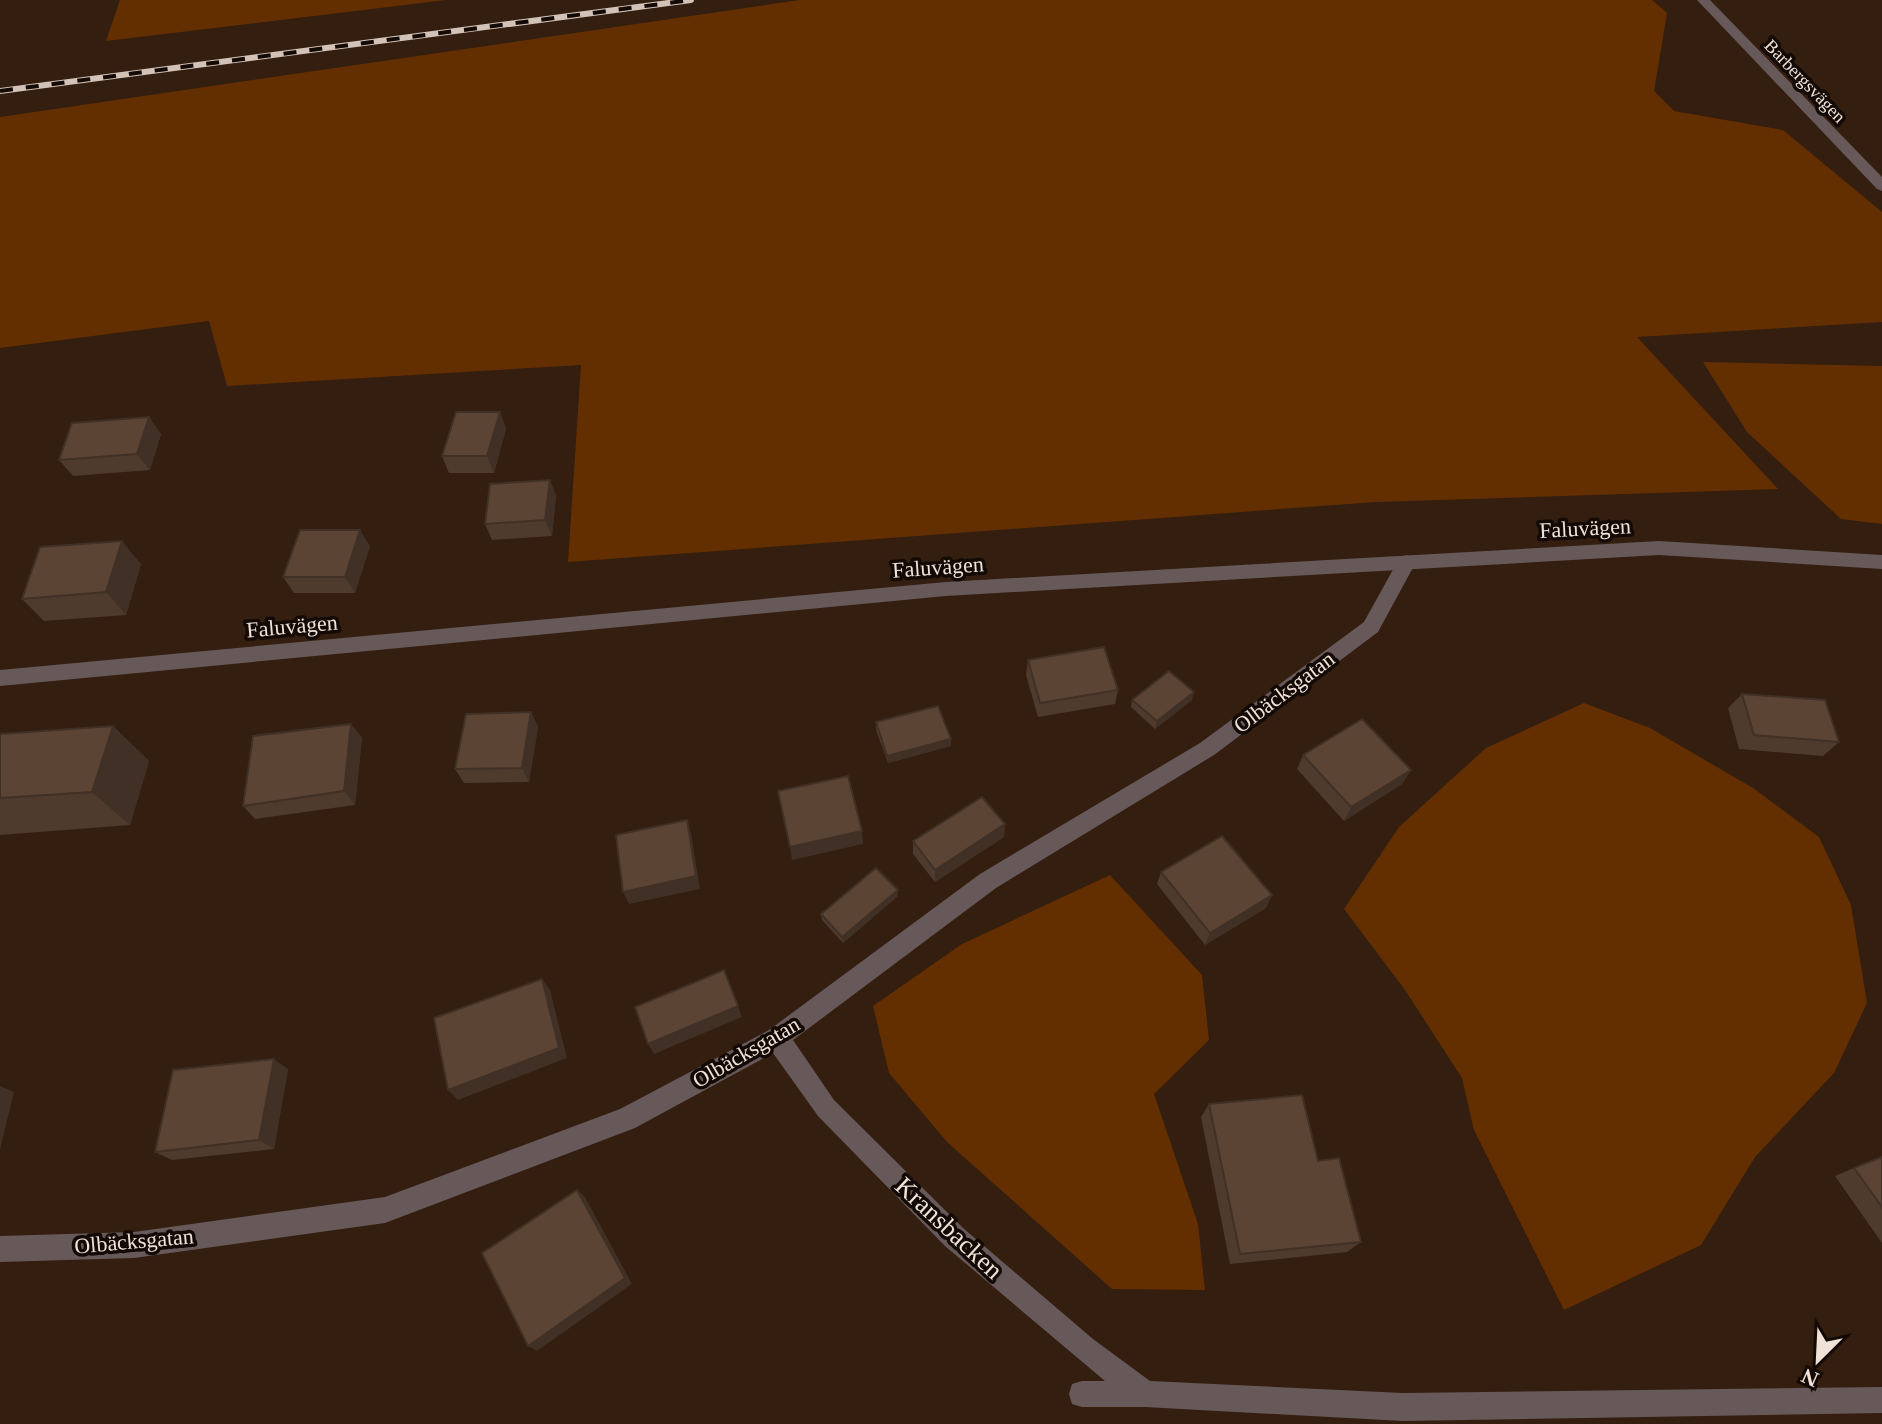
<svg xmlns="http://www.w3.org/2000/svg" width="1882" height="1424" font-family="Georgia,serif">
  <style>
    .green { fill: #642f00 }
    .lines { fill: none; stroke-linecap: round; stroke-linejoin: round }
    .minor { fill: #67595a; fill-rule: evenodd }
    .tertiary { fill: #67595a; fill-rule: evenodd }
    .rail-casing { stroke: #d2c2b8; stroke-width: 6 }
    .rail { stroke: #140a05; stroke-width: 4; stroke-dasharray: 13; stroke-linecap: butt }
    .wall { fill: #4f3a2e }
    .shaded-wall { fill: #403025 }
    .building { fill: #5c4435; stroke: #403025; stroke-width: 2 }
    .labels { text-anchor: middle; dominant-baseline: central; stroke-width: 7; stroke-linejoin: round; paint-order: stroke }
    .far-street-label { font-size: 18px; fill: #f1e2d9; stroke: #140a05 }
    .street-label { font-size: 22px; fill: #f1e2d9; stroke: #140a05 }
    .near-street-label { font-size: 26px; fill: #f1e2d9; stroke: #140a05 }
  </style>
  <rect width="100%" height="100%" fill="#331e0f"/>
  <path class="green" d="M 120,0 L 446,0 L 106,41 Z
    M 800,0 L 1652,0 L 1667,13 L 1654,91 L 1674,111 L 1783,130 L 1882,212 L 1882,322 L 1637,337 L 1778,489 L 1376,502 L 568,562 L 581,365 L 227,386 L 209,321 L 0,348 L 0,117 Z
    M 1703,362 L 1882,366 L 1882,524 L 1841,519 L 1747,432 Z
    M 1584,703 L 1650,728 L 1753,788 L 1819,837 L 1851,905 L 1867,1003 L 1834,1073 L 1755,1157 L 1701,1245 L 1564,1310 L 1474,1130 L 1462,1078 L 1405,990 L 1344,909 L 1399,827 L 1486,748 Z
    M 1110,875 L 1202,975 L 1209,1040 L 1154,1094 L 1198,1224 L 1205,1290 L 1112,1289 L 947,1142 L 889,1073 L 873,1006 L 962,944 Z"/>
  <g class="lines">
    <path class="minor" d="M 1697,0 L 1710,0 L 1882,177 L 1882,191 L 1877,189 Z
      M 1407,555 L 1416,562 L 1378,632 L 1214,755 L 996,888 L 793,1040 L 834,1100 L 963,1228 L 1093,1339 L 1150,1381 L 1403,1393 L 1882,1387 L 1882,1413 L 1403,1421 L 1145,1407 L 1082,1407 L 1072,1404 L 1069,1394 L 1072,1384 L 1082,1381 L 1105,1381 L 945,1246 L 818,1116 L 773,1053 L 635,1128 L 385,1223 L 134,1258 L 0,1262 L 0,1236 L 134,1232 L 385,1197 L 620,1109 L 769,1030 L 980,874 L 1200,743 L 1364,622 L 1400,557 Z"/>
    <path class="tertiary" d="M 1659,541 L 1882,555 L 1882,569 L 1659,555 L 946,596 L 0,686 L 0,670 L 946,582 Z"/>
    <defs>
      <path id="rail" d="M 0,91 L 691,0"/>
    </defs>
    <use href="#rail" class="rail-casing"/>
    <use href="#rail" class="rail"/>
  </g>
  <path class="wall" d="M 500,412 L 506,429 L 494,473 L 449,473 L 442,456 Z
    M 149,417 L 161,434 L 150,470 L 73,476 L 59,460 Z
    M 550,480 L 556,496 L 552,536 L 492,540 L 485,524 Z
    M 370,546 L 355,593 L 294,593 L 283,577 Z
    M 141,564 L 126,615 L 44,621 L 22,599 Z
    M 1028,660 L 1118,690 L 1115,704 L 1038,717 L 1026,675 Z
    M 1742,694 L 1839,742 L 1823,756 L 1739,749 L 1728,708 Z
    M 1132,700 L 1192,700 L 1155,729 L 1131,707 Z
    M 531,712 L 538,727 L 529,782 L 464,783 L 455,769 Z
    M 876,722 L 951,746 L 888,763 L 876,730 Z
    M 351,724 L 362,738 L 355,805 L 255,819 L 243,806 Z
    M 113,726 L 149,761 L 130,825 L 0,835 L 0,734 Z
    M 1303,755 L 1411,770 L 1402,784 L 1344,821 L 1297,769 Z
    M 1005,824 L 1004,837 L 935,882 L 913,854 L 913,841 Z
    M 1161,872 L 1266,908 L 1205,945 L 1157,884 Z
    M 898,896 L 843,943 L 822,920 L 821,914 Z
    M 288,1069 L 274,1149 L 172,1160 L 155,1152 Z
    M 1209,1104 L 1318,1161 L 1361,1242 L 1347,1252 L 1230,1264 L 1201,1117 Z
    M 1882,1156 L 1882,1243 L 1835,1176 Z"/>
  <path class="shaded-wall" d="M 500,412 L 506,429 L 494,473 L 487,456 Z
    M 149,417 L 161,434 L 150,470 L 137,454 Z
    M 550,480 L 556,496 L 552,536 L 545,520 Z
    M 360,530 L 370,546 L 355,593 L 345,577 Z
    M 122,541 L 141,564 L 126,615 L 106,592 Z
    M 1194,692 L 1192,700 L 1155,729 L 1157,721 Z
    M 531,712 L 538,727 L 529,782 L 522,768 Z
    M 351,724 L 362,738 L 355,805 L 344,791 Z
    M 113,726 L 149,761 L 130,825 L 92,792 Z
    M 951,739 L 951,746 L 888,763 L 887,756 Z
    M 1411,770 L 1402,784 L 1344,821 L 1351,807 Z
    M 687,820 L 691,833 L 700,889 L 629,904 L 623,892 Z
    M 1005,824 L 1004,837 L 935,882 L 935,870 Z
    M 862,831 L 863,844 L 792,860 L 790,847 Z
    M 898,890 L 898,896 L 843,943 L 842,937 Z
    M 1272,895 L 1266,908 L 1205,945 L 1210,933 Z
    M 542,979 L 550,990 L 567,1058 L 458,1100 L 448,1090 Z
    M 738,1006 L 742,1017 L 654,1054 L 648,1044 Z
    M 274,1059 L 288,1069 L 274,1149 L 259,1140 Z
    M 0,1086 L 14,1092 L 0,1150 Z
    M 577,1190 L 585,1197 L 632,1284 L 537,1351 L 528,1346 Z"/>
  <path class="building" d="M 456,412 L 500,412 L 487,456 L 442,456 Z
    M 149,417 L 137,454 L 59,460 L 72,423 Z
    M 550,480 L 545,520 L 485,524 L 490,484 Z
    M 300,530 L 360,530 L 345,577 L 283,577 Z
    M 122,541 L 106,592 L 22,599 L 40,547 Z
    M 1104,647 L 1118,690 L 1040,703 L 1028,660 Z
    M 1169,671 L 1194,692 L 1157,721 L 1132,700 Z
    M 1742,694 L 1825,700 L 1839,742 L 1754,735 Z
    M 938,706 L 951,739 L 887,756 L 876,722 Z
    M 531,712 L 522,768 L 455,769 L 466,714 Z
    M 1362,719 L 1411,770 L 1351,807 L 1303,755 Z
    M 351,724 L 344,791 L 243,806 L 253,736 Z
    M 113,726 L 92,792 L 0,798 L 0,734 Z
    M 848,776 L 862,831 L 790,847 L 778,791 Z
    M 982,797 L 1005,824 L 935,870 L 913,841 Z
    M 687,820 L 696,876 L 623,892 L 616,835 Z
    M 1222,836 L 1272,895 L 1210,933 L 1161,872 Z
    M 876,868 L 898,890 L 842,937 L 821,914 Z
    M 724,970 L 738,1006 L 648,1044 L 635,1007 Z
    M 542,979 L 559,1048 L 448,1090 L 434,1018 Z
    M 274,1059 L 259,1140 L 155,1152 L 173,1070 Z
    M 1302,1095 L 1318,1161 L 1339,1158 L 1361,1242 L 1240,1254 L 1209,1104 Z
    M 1882,1157 L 1882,1207 L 1854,1168 Z
    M 577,1190 L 625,1278 L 528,1346 L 482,1253 Z"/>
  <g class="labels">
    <g class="far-street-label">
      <text transform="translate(1805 81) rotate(46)">Barbergsvägen</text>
    </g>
    <g class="street-label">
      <text transform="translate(1585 528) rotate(-3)">Faluvägen</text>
      <text transform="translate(938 567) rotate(-4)">Faluvägen</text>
      <text transform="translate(292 626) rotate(-5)">Faluvägen</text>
      <text transform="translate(1284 692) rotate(-37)">Olbäcksgatan</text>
      <text transform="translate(746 1052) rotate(-30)">Olbäcksgatan</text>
      <text transform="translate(134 1241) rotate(-5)">Olbäcksgatan</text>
    </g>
    <g class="near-street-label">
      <text transform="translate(949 1228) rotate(43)">Kransbacken</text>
    </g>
  </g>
  <g transform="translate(1818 1360) rotate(204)" stroke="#140a05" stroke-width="6" paint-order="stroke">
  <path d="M0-6L14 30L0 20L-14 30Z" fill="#f1e2d9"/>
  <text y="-12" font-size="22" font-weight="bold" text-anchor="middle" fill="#f1e2d9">N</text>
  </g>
</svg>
